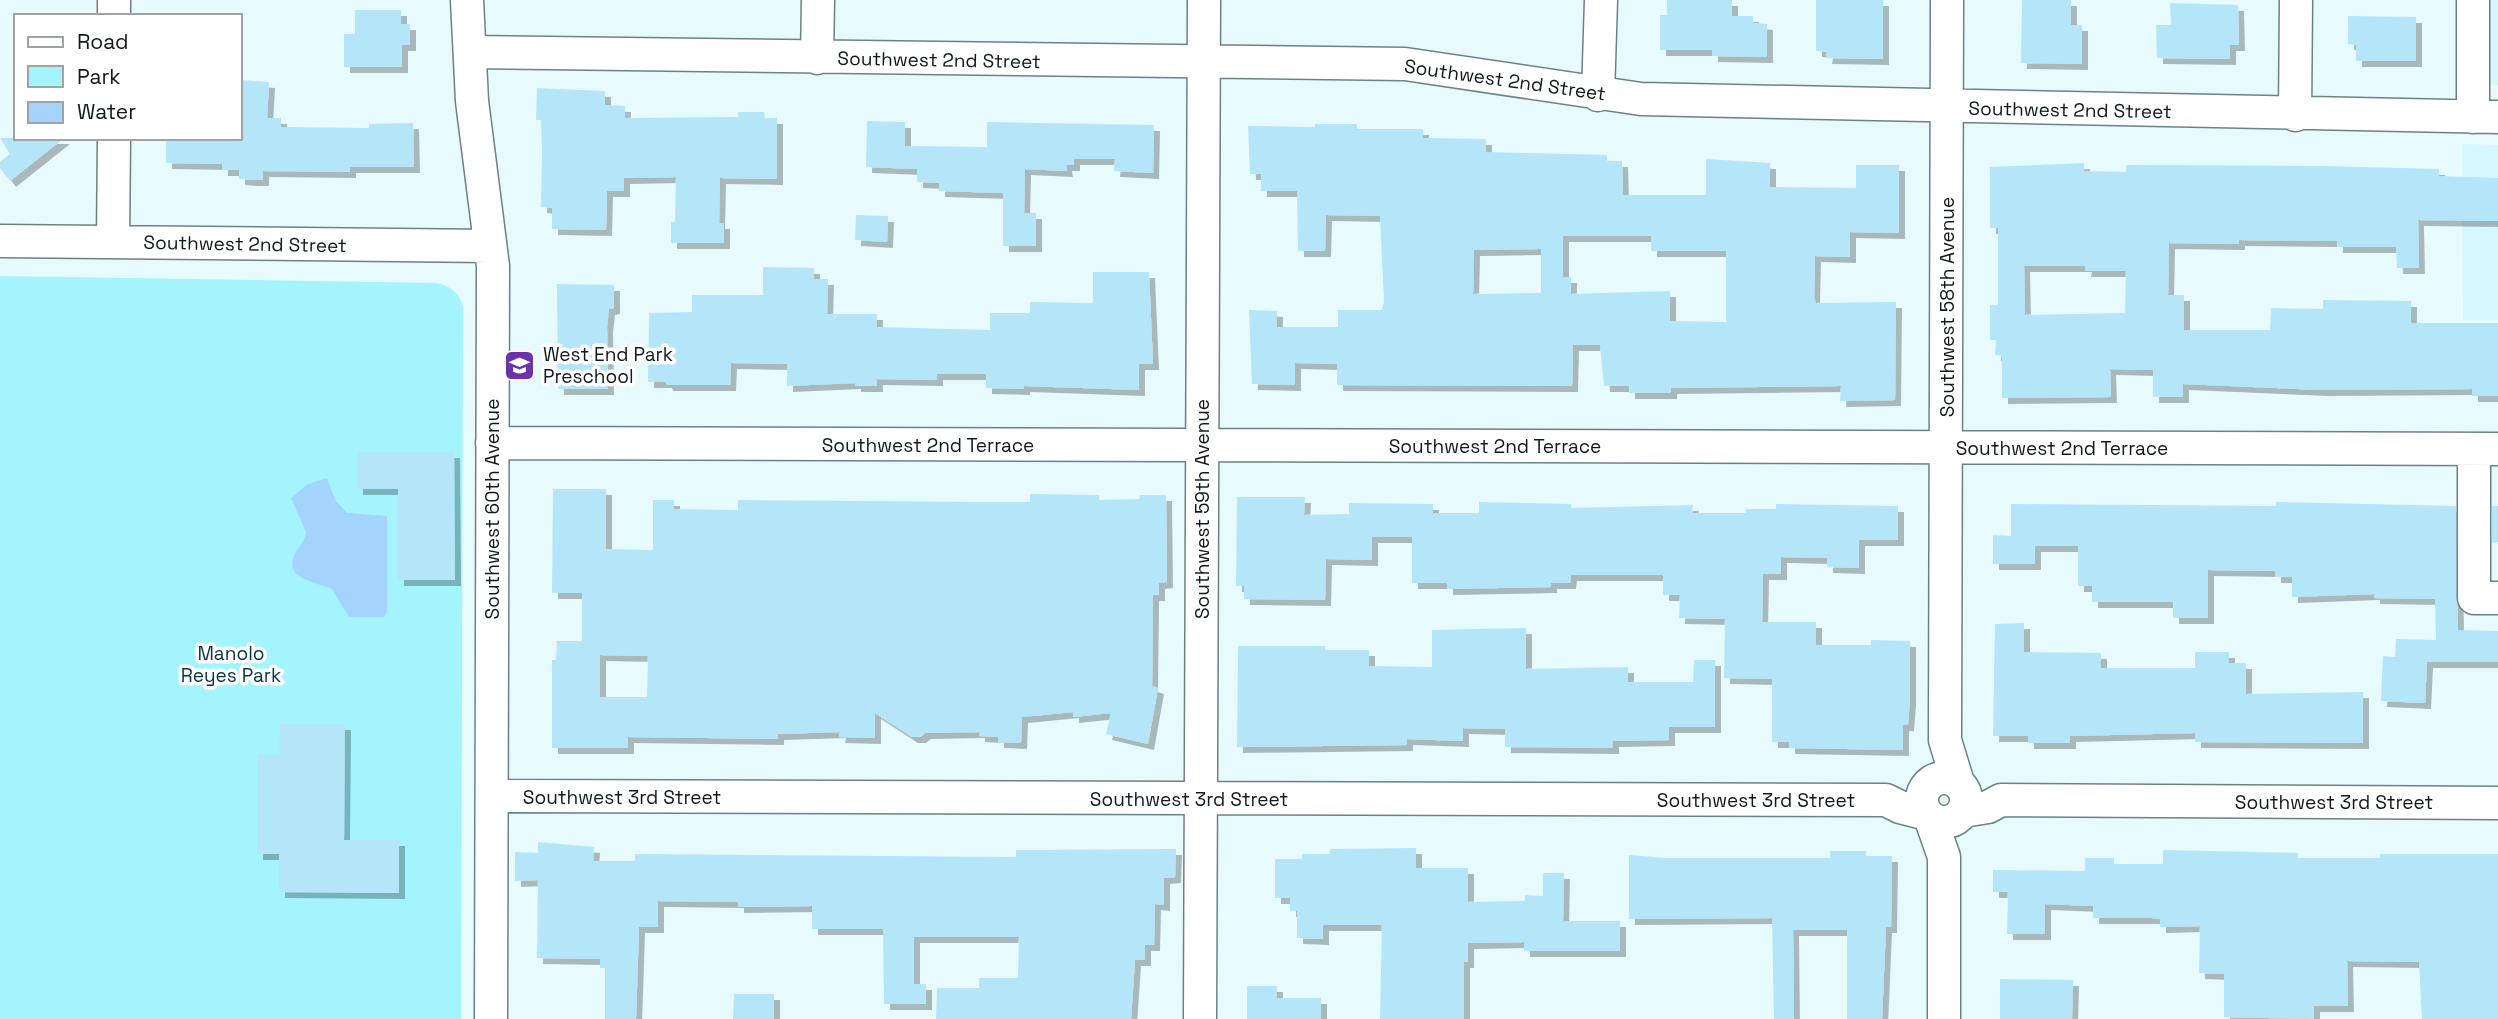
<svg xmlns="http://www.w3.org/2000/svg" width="2498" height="1019" font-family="'Space Grotesk',sans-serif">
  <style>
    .built { fill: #d4f8fc }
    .green { fill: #a3f4fd }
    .water { fill: #a4d4fb }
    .building { fill: #b5e5f9; fill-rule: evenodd; filter: url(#shadow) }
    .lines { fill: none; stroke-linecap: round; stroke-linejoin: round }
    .minor-casing { stroke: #6b8285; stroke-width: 35 }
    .minor { stroke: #fff; stroke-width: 32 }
    .labels { text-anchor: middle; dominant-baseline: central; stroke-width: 7; stroke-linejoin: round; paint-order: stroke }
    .street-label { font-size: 19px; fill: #10191a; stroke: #fff }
    .poi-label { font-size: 19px; fill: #10191a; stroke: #fff; text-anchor: start }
    .park-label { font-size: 19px; fill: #04363b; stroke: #fff }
  </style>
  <defs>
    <filter id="shadow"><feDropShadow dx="6" dy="6" stdDeviation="0" flood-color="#0004"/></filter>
  </defs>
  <rect width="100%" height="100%" fill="#e7fbfe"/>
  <path class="built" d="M 2463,0 L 2498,0 L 2498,85 L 2462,86 Z
    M 2462,144 L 2498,145 L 2498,320 L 2463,320 Z"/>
  <path class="green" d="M 0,276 L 436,283 C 449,285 461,294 463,308 L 461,1019 L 0,1019 Z"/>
  <path class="water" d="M 327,478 L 335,500 L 347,513 L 387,516 L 387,611 L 384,617 L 349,617 L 332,589 C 318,582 280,580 296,552 C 300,544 305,541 306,532 L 291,498 L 308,484 Z"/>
  <path class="building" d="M 1667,0 L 1732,0 L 1732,16 L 1753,16 L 1753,23 L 1767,24 L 1767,57 L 1712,56 L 1712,50 L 1660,50 L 1660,15 L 1667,15 Z
    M 1816,0 L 1883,0 L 1883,59 L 1826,58 L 1827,52 L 1816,51 Z
    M 2022,0 L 2071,0 L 2071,25 L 2082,25 L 2082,64 L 2021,63 Z
    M 2170,3 L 2238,5 L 2239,45 L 2230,45 L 2230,59 L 2157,58 L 2156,25 L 2171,25 Z
    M 355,10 L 401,10 L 401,24 L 410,24 L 410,45 L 402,45 L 402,67 L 344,67 L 344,34 L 355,34 Z
    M 2348,16 L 2416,17 L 2416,61 L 2356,61 L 2356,45 L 2348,44 Z
    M 240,80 L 269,82 L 267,118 L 281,118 L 281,127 L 369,128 L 369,124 L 413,123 L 414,167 L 350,167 L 350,172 L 263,171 L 263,180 L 251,180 L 239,179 L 239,170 L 222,170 L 222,164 L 166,163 L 166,138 L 240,138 Z
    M 537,88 L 605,91 L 605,105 L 625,106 L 625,118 L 738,117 L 738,112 L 764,112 L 765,118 L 777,118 L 777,179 L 720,178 L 719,223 L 724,223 L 724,243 L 671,243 L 671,222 L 675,222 L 676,177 L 624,178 L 624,191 L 607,191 L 606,230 L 552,229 L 552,208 L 541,207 L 542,150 L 541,120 L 536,120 Z
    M 867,121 L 905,122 L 905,146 L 987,147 L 987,122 L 1154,125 L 1153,173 L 1114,171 L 1115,159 L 1074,159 L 1074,165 L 1066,165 L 1067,171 L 1025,169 L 1024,213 L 1036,213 L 1036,246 L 1003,246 L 1003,193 L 939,191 L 939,183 L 917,182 L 917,169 L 866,167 Z
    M 1315,124 L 1357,124 L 1357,129 L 1423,129 L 1423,138 L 1486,139 L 1486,152 L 1607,155 L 1607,161 L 1622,161 L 1623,195 L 1706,195 L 1706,159 L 1770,163 L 1770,187 L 1856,188 L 1856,165 L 1899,165 L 1899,233 L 1850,232 L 1850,257 L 1815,256 L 1814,298 L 1816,303 L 1896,302 L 1895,400 L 1840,401 L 1841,386 L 1671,388 L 1671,393 L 1629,393 L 1629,386 L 1604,386 L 1600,345 L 1573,345 L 1572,386 L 1337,385 L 1337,364 L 1295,363 L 1295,385 L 1252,384 L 1249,310 L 1277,311 L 1277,327 L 1338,327 L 1338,310 L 1382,310 L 1384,302 L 1380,216 L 1326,215 L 1325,251 L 1298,251 L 1297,191 L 1261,191 L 1261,174 L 1250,174 L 1248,126 L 1315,127 ZM 1563,236 L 1651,236 L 1651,251 L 1726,251 L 1726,322 L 1670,321 L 1670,291 L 1571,294 L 1571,277 L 1563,277 ZM 1541,249 L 1541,293 L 1473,294 L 1474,250 Z
    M 0,138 L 64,138 L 10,181 L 0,168 L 0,162 L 10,154 Z
    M 2084,163 L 2084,171 L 2126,172 L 2126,165 L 2322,166 L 2439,169 L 2439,176 L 2498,178 L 2498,221 L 2418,220 L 2419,268 L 2397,268 L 2396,247 L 2337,247 L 2337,241 L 2239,240 L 2239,244 L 2169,243 L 2168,295 L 2184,295 L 2184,330 L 2270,330 L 2271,308 L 2323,309 L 2323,300 L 2411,301 L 2411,323 L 2498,323 L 2498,396 L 2472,396 L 2472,389 L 2322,390 L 2183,384 L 2183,397 L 2153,397 L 2153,370 L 2110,369 L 2111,397 L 2002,398 L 2002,355 L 1995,355 L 1996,340 L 1990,340 L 1990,305 L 1998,305 L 1998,228 L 1990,228 L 1990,167 ZM 2024,266 L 2086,266 L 2085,271 L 2126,271 L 2125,313 L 2025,315 Z
    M 856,215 L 888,216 L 887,242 L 855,240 Z
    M 763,267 L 814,268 L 814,279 L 828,279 L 827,314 L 877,314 L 877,327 L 990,330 L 990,313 L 1030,313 L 1030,302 L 1093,303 L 1093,272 L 1149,272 L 1153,364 L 1139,364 L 1139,390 L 1024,386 L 1024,389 L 986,388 L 986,374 L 937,374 L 937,380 L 877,379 L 877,386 L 855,386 L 855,383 L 787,386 L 787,364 L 731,363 L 730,385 L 667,385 L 666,382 L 648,382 L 649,313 L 692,312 L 692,295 L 763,295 Z
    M 557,284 L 614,285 L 614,308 L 609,309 L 607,327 L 608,389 L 558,389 Z
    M 357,452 L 454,452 L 455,580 L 398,580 L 398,489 L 357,489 Z
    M 553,489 L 606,489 L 606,549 L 653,550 L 653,500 L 674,500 L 674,509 L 738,510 L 738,500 L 982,502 L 1030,502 L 1030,494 L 1099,495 L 1099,500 L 1139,499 L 1140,495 L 1166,495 L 1167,582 L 1159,583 L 1159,595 L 1153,595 L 1152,686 L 1158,688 L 1148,744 L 1106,734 L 1111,713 L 1073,717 L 1073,712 L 1022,717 L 1021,743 L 998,742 L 998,737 L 979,736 L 979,732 L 925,733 L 920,737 L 912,737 L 875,713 L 875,738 L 839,737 L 840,732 L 778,734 L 778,739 L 628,737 L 628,748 L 552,748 L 552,660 L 556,660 L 557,641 L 582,641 L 582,593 L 552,593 ZM 600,655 L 648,656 L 647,697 L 600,697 Z
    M 1237,497 L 1305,497 L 1304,515 L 1349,514 L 1349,503 L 1433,504 L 1433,513 L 1479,513 L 1479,502 L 1571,504 L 1571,508 L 1693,505 L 1692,513 L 1746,513 L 1746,509 L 1776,509 L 1776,504 L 1898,506 L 1898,540 L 1859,540 L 1859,568 L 1827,567 L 1827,558 L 1781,557 L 1781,574 L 1763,574 L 1762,622 L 1816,622 L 1816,645 L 1871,645 L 1871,640 L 1910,641 L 1910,699 L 1908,725 L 1903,725 L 1903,750 L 1789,748 L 1789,742 L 1772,742 L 1772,679 L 1724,678 L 1725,619 L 1679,618 L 1680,595 L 1663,595 L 1663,575 L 1571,575 L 1570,583 L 1551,583 L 1551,587 L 1447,589 L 1447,583 L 1412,583 L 1412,537 L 1372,537 L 1372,560 L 1326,559 L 1325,600 L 1244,599 L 1244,586 L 1236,586 Z
    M 2276,502 L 2456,506 L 2458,630 L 2498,631 L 2498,662 L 2427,662 L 2425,703 L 2381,701 L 2383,656 L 2395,657 L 2396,639 L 2436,640 L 2435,599 L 2374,598 L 2374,594 L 2292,597 L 2292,577 L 2275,577 L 2275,571 L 2208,570 L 2208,618 L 2173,618 L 2173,602 L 2092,602 L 2092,586 L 2078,586 L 2078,546 L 2035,546 L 2035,564 L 1993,564 L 1993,535 L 2011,536 L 2011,504 L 2276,506 Z
    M 2492,506 L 2498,506 L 2498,542 L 2492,543 Z
    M 2024,623 L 2024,652 L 2101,653 L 2101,668 L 2195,668 L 2195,652 L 2229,652 L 2229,663 L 2246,663 L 2246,694 L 2363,692 L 2363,743 L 2195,742 L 2195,733 L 2070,736 L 2070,743 L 2028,743 L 2028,736 L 1993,736 L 1995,624 Z
    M 1526,628 L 1526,669 L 1628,667 L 1628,682 L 1693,682 L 1694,660 L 1715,660 L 1715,727 L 1669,727 L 1669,740 L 1613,741 L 1613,748 L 1505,747 L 1505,729 L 1463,728 L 1463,741 L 1407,739 L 1407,745 L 1237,747 L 1238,646 L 1325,646 L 1325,650 L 1369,650 L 1369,666 L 1432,667 L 1432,630 Z
    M 280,724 L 345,724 L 344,840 L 399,840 L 399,893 L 279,892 L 279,854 L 257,854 L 257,755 L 279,755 Z
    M 538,842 L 594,847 L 593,861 L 635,861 L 635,854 L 1016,857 L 1016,850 L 1176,849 L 1175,877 L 1164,878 L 1164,905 L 1155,904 L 1154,945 L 1145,945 L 1145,960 L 1135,960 L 1131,1019 L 936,1019 L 937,988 L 979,988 L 979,978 L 1018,978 L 1019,937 L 914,937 L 914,984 L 926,984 L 926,1004 L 884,1004 L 883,929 L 812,929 L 812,906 L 738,907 L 738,902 L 658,901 L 658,927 L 639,927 L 636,1019 L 605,1019 L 605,968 L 600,968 L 600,959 L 537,958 L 538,880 L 515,881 L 515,852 L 538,853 Z
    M 1416,848 L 1416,868 L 1468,868 L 1468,902 L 1525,901 L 1525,895 L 1543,896 L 1543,873 L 1564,873 L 1563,921 L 1620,921 L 1620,951 L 1524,951 L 1524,942 L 1468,943 L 1468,962 L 1464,962 L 1464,1019 L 1380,1019 L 1382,925 L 1323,925 L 1323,939 L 1297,938 L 1297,911 L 1290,911 L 1290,898 L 1275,898 L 1275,859 L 1302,859 L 1302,854 L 1330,854 L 1330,849 Z
    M 2163,850 L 2298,853 L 2298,858 L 2380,858 L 2380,854 L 2498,854 L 2498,1019 L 2422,1019 L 2419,962 L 2347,961 L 2348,1006 L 2314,1006 L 2314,1019 L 2224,1017 L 2224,974 L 2199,973 L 2200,926 L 2160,927 L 2160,919 L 2152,918 L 2093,918 L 2093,906 L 2045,904 L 2045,934 L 2007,934 L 2008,892 L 1993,892 L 1993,870 L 2085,871 L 2085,858 L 2114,858 L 2114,864 L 2163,864 Z
    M 1830,851 L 1866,851 L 1866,856 L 1892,856 L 1891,927 L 1886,927 L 1882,1019 L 1847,1019 L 1847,930 L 1793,930 L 1794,1019 L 1774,1019 L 1772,918 L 1629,919 L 1629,855 L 1666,858 L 1830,858 Z
    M 2000,979 L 2073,980 L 2072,1019 L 2000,1019 Z
    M 1247,986 L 1277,986 L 1277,998 L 1321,998 L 1321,1019 L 1247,1019 Z
    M 734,994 L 774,994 L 774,1019 L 733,1019 Z"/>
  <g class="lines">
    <defs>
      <path id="minor" d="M 467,0 L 472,101 L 493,266 L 491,1019
        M 1947,0 L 1945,740 L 1958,783
        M 114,16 L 114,0
        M 470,52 L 1405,64 L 1641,99 L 2498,117
        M 817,58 L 818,0
        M 1598,95 L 1601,0
        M 2295,115 L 2296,0
        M 2473,117 L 2473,0
        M 0,241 L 490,246
        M 113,242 L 114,138
        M 492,443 L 2498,449
        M 2474,449 L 2474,598 L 2498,598
        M1922 800a22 22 0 1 1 44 0a22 22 0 1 1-44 0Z
        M 492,796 L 1886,800 L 1900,807 L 1927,814
        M 1963,811 L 1988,807 L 2001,800 L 2498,803
        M 1930,817 L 1944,857 L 1944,1019
        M 1200,1019 L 1204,0"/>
    </defs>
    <use href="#minor" class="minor-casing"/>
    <use href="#minor" class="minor"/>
  </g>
  <defs>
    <symbol id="school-square" viewBox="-11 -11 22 22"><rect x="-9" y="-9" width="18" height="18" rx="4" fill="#6b33a9" stroke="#fff"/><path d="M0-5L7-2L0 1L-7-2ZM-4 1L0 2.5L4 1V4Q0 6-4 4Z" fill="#fff"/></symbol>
  </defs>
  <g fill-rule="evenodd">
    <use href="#school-square" x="502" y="348" width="35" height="35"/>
  </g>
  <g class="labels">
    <g class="street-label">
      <text transform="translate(939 60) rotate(1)">Southwest 2nd Street</text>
      <text transform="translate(1505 80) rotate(8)">Southwest 2nd Street</text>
      <text transform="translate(2070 110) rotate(1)">Southwest 2nd Street</text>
      <text transform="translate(245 244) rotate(1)">Southwest 2nd Street</text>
      <text transform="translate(1947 307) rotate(-90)">Southwest 58th Avenue</text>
      <text x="928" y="445">Southwest 2nd Terrace</text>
      <text x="1495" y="446">Southwest 2nd Terrace</text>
      <text x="2062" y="448">Southwest 2nd Terrace</text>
      <text transform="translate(492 509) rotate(-90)">Southwest 60th Avenue</text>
      <text transform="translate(1202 509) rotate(-90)">Southwest 59th Avenue</text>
      <text x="622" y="797">Southwest 3rd Street</text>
      <text x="1189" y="799">Southwest 3rd Street</text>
      <text x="1756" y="800">Southwest 3rd Street</text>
      <text x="2334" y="802">Southwest 3rd Street</text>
    </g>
    <g class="poi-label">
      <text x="543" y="354">West End Park<tspan x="543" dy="22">Preschool</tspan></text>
    </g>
    <g class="park-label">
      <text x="231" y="653">Manolo<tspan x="231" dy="22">Reyes Park</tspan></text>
    </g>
  </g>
  <rect x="14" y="14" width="228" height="126" fill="#ffffff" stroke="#9fa3a3" stroke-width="2"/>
  <rect x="28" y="37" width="35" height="10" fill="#ffffff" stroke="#9fa3a3" stroke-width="2"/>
  <text x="77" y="49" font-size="21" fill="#10191a">Road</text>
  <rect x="28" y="66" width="35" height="21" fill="#a3f4fd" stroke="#9fa3a3" stroke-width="2"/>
  <text x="77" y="84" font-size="21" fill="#10191a">Park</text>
  <rect x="28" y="102" width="35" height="21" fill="#a4d4fb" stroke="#9fa3a3" stroke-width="2"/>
  <text x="77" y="119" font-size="21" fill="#10191a">Water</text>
</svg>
